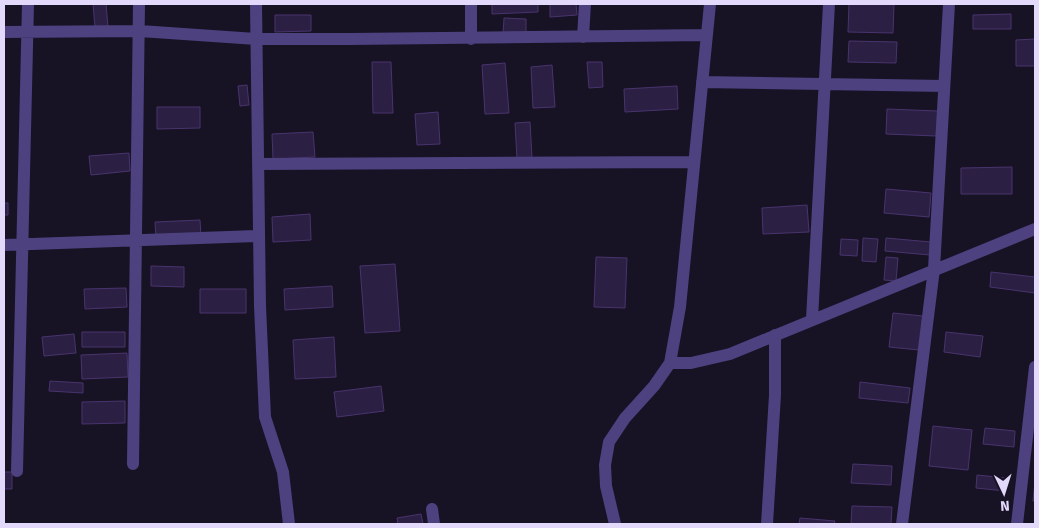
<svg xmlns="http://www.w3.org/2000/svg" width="1039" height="528" viewBox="0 0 1039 528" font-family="'Fira Sans',sans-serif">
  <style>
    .building { fill: #2c1f44; stroke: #48346d }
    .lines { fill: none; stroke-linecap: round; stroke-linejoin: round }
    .minor { stroke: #4d417f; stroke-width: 12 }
  </style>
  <rect width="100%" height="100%" fill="#181225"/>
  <path class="building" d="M93,4H106L108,27L95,28Z
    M492,4H538V12L492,14Z
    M550,4H576L577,15L550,17Z
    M849,4H894L893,33L848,32Z
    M1011,14V29H973V15Z
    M275,15H311V31L275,32Z
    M504,18L526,19V36L503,35Z
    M1035,39V66H1016V40Z
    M849,41L897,42L896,63L848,62Z
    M372,62H391L393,113H373Z
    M587,62H602L603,87L589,88Z
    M505,63L509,113L485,114L482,65Z
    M552,65L555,107L533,108L531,67Z
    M247,85L249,105L240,106L238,86Z
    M677,86L678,109L625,112L624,89Z
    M157,107H200V128L157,129Z
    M887,109L938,111L936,136L886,134Z
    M438,112L440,144L417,145L415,114Z
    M530,122L532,158L517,159L515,123Z
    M313,132L315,157L273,159L272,134Z
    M129,153L130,171L91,175L89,156Z
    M1012,167V194H961V168Z
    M886,189L931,193L929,217L884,213Z
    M4,203H8V215H4Z
    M807,205L809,232L763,234L762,208Z
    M310,214L311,240L273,242L272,217Z
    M200,220L201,236L156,238L155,222Z
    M863,238L878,239L876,262L862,261Z
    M886,238L931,242L930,255L885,251Z
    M841,239L858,240L857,256L840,255Z
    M596,257L627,258L625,308L594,307Z
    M886,257L898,258L896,281L884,280Z
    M395,264L400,331L365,333L360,266Z
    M151,266L184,267V287L151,286Z
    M991,272L1035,277V293L990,287Z
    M332,286L333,307L285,310L284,289Z
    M126,288L127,307L85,309L84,289Z
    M200,289H246V313H200Z
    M893,313L923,316L919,350L889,347Z
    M82,332H125V347H82Z
    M946,332L983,336L980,357L944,352Z
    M74,334L76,353L44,356L42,337Z
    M334,337L336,377L295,379L293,340Z
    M127,353L128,377L82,379L81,355Z
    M50,381L83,383V393L49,391Z
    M860,382L910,388L908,403L859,398Z
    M381,386L384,411L337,417L334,392Z
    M125,401V423L82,424V402Z
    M933,426L972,430L968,470L929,466Z
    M985,428L1015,431L1014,447L983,444Z
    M853,464L892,466L891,485L851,483Z
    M4,472H12V489H4Z
    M977,475L1007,478L1005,491L976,488Z
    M1035,481V501H1033Z
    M852,506L892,507L891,524H851Z
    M421,514L423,524H398L397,518Z
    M800,518L835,521L834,524H799Z"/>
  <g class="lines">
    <path class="minor" d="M256,4L260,306L265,417L283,472L289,524
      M4,32L140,31L257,39H350L707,35
      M583,37L585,4
      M471,39V4
      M702,82L944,86
      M258,164L694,162
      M4,245L259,236
      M812,319L829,4
      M670,363H691L730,354L1035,229
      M133,464L139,4
      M17,471L28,4
      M432,509L434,524
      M615,524L606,486L605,465L609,442L625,418L654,386L670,363L680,307L710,4
      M767,524L775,395V335
      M902,524L934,269L949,4
      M1017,524L1035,367"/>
  </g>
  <rect width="1039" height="528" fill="none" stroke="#e2d9fb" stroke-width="10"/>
  <g transform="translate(1004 493) rotate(176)" stroke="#181225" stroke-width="4" paint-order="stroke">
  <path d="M0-4L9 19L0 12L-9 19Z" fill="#e2d9fb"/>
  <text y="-8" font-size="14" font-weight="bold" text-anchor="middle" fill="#e2d9fb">N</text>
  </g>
</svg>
